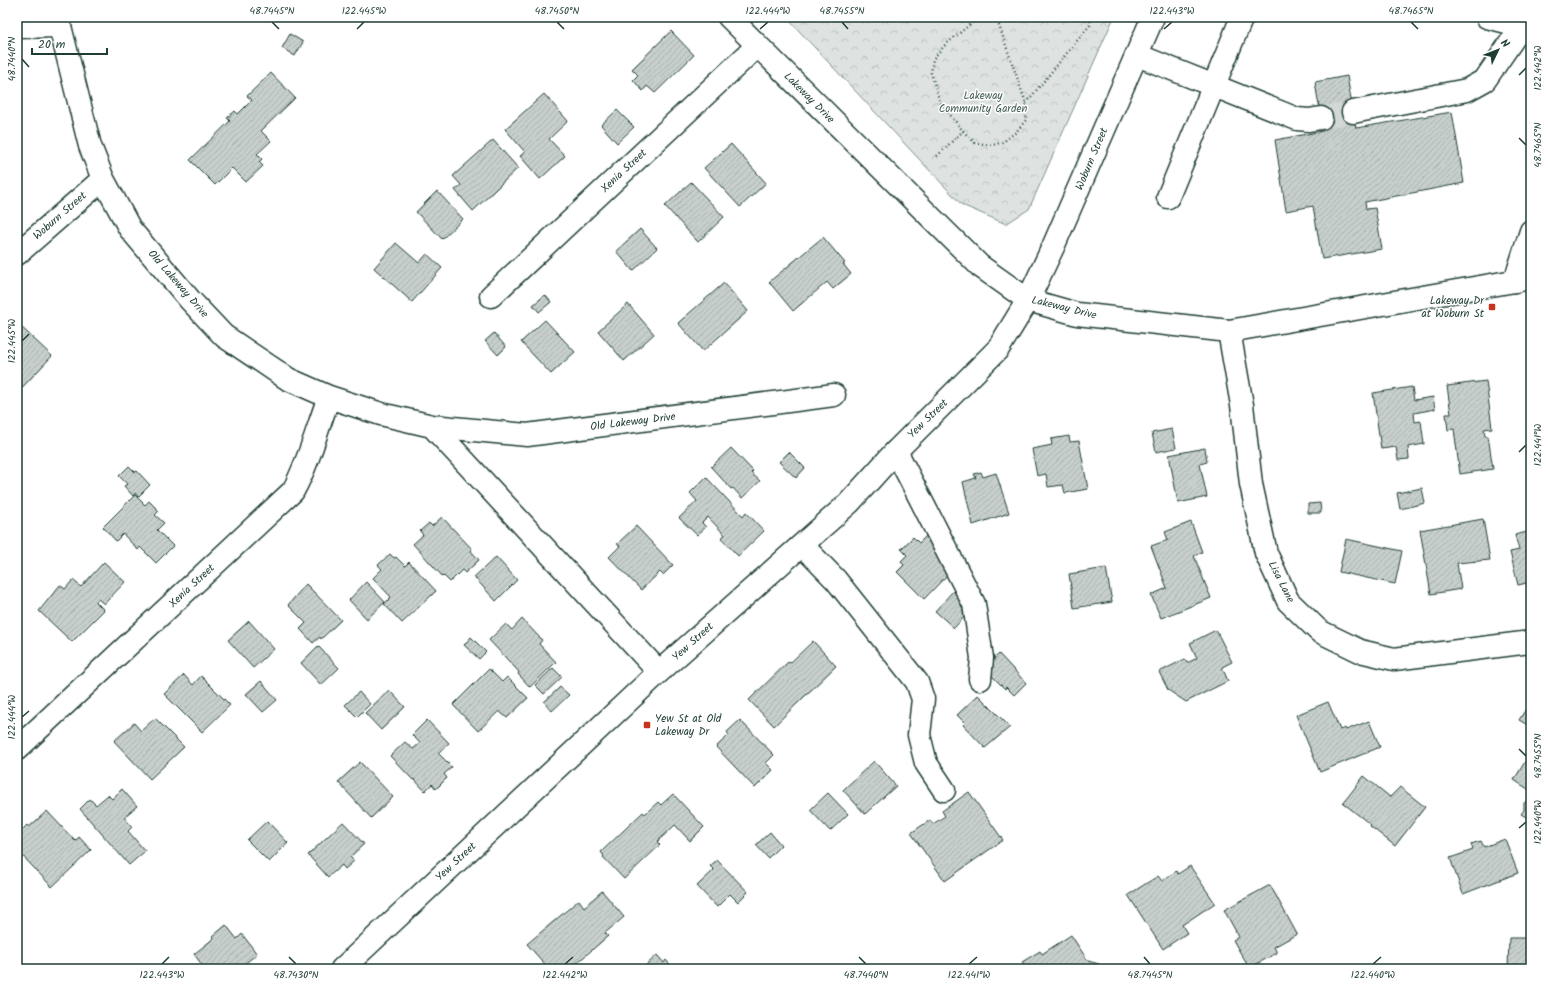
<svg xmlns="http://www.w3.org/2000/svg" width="1548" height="986" viewBox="0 0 1548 986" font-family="Kalam,sans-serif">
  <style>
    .forest { fill: url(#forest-crowns); stroke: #7e908b }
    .building { fill: url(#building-hatch); stroke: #1f3d34 }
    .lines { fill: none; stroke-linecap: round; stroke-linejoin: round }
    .minor-tunnel { stroke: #d2d8d6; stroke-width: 22; stroke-dasharray: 22 11; stroke-linecap: butt }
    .minor-casing { stroke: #1f3d34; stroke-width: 25 }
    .major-casing { stroke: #1f3d34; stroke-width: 25 }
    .path { stroke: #1f3d34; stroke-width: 2.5; stroke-dasharray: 1 3; stroke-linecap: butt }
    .minor { stroke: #fff; stroke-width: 22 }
    .major { stroke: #fff; stroke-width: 22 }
    .ticks { fill: none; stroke: #1f3d34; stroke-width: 1.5 }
    .poi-dot { fill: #c8321e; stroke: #fff; stroke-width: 1.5 }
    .labels { text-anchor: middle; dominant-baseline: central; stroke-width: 3; stroke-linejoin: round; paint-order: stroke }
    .park-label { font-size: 11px; fill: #455e57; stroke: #fff }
    .street-label { font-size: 11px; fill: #1f3d34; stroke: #fff }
    .poi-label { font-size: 11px; fill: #1f3d34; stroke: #fff; text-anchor: end }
    .neatline { fill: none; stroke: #1f3d34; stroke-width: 1.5 }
    .ticks-label { font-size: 10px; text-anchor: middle; fill: #1f3d34 }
  </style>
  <defs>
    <pattern id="forest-crowns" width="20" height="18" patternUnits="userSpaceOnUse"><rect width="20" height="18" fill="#dee3e2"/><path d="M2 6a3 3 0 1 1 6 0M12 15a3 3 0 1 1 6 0" fill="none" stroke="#bec4c2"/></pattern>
    <pattern id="building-hatch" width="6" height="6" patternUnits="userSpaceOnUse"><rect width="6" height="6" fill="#c7cfcc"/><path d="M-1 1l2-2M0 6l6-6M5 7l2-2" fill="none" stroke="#aab3b0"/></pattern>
  </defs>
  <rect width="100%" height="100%" fill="#fff"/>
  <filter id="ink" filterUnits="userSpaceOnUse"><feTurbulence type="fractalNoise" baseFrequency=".025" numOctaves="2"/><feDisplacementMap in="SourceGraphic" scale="8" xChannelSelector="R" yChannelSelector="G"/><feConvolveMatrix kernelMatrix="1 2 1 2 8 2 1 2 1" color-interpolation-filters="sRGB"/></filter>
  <g filter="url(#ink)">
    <path class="forest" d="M786,17H1114L1029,209L1006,224L962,205Z"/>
    <path class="building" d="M671,31L694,55L655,93L647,86L643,91L633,80L638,75L632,69Z
      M290,34L303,42L295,56L282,48Z
      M271,73L295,98L261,131L271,141L257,154L262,159L259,162L263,166L246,182L232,168L215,185L190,160L230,121L227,118L235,111L238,114L252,100L247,96Z
      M1347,76L1356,128L1452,112L1464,183L1365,202L1366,209L1375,208L1382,249L1322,259L1313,206L1286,211L1275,140L1323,131L1315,82Z
      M544,94L568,121L549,139L565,156L540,179L520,156L525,152L505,129Z
      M617,110L634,127L617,143L601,125Z
      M493,140L518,168L473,211L455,190L461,185L453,176Z
      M731,144L766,183L740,207L704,168Z
      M691,182L724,217L698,242L665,206Z
      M437,191L463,219L442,239L416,212Z
      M640,229L657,248L633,271L616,251Z
      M823,237L845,263L843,264L851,274L833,289L827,282L793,311L769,282Z
      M396,243L419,263L427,254L442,268L412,302L374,268Z
      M724,283L748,311L703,351L678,323Z
      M545,295L551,302L539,312L533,305Z
      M628,304L654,334L624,361L598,331Z
      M545,320L575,352L551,374L521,342Z
      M17,323L52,356L17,393Z
      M494,333L506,347L498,355L485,341Z
      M1486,381L1492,428L1484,429L1485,436H1488L1493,469L1460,474L1454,429L1448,430L1446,414H1451L1447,386Z
      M1412,387L1414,400L1433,397L1435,409L1414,413L1415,422L1421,421L1424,444L1408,447L1409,459L1398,460L1396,447L1381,449L1373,393Z
      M1172,429L1176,448L1156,452L1152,433Z
      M1069,436L1070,442L1079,441L1088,489L1065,493L1063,485L1048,487L1046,474L1037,476L1032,449L1052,445L1051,439Z
      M731,448L753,471L751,473L760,481L742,498L733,488L731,489L711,467Z
      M1205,448L1207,462L1200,464L1207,497L1178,503L1169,455Z
      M789,452L805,468L796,478L779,462Z
      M129,466L135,472L137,471L150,485L138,497L135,493L133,496L124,486L127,484L119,476Z
      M981,472L983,477L996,473L1009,513L973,525L963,482L976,478L974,474Z
      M706,477L743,516L746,512L764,531L738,556L721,538L725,535L708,517L702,523L706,527L697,535L679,518L697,501L690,493Z
      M1422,488L1425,503L1400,509L1397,493Z
      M135,495L145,505L149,501L159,511L155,515L164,523L157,530L173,546L156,563L140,547L138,550L123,534L116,541L103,527Z
      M1320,503L1321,513H1308V504Z
      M442,517L472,549L471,551L479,560L465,573L462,570L450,582L444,576L443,577L413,544L423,535L420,531L429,523L432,526Z
      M1483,519L1490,560L1457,563L1461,589L1431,594L1420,530Z
      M1191,522L1202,552L1194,556L1211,598L1161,618L1151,595L1167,588L1151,546L1168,540L1165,532Z
      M636,526L673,565L663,575L660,572L641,590L609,557L620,546L617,544Z
      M1531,531V582L1518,585L1510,552L1519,550L1515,535Z
      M926,536L952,561L953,569L924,599L897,572L904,565L901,561L907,555L901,549L913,537L919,543Z
      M1346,539L1402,551L1395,584L1339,572Z
      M390,554L394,558L396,557L405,566L409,562L436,591L402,623L384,604L391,597L373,578L382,569L378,565Z
      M496,557L517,580L496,601L474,577Z
      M104,562L125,582L104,604L98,599L96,602L104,610L72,642L39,611L60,585L65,589L73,580L81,587Z
      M1106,568L1112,602L1074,608L1069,574Z
      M366,582L385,602L367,619L349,600Z
      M306,584L341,620L321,639L320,637L313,643L300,629L306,623L288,605Z
      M953,591L968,605V613L954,628L935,611Z
      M522,619L542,640L539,644L556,662L530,687L518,674L519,672L489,640L506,624L512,630Z
      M249,621L274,649L253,668L228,640Z
      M1216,630L1232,662L1222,667L1228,681L1186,702L1168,690L1159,672L1185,659L1187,663L1197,658L1190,643Z
      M471,637L486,652L479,659L464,645Z
      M813,641L836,666L774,726L749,700L788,662L790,663Z
      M318,646L339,668L321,685L301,663Z
      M999,654L1026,683L1014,695L1006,687L1005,689L984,668Z
      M553,668L562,677L544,694L535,685Z
      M489,669L502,682L507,677L528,698L507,718L499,711L478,731L453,705Z
      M184,675L193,685L201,676L230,705L202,732L164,694Z
      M261,681L277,700L263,712L246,694Z
      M560,687L569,695L552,711L544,702Z
      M389,690L405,707L381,730L365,713Z
      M359,692L370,704L357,717L345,705Z
      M978,695L1010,727L985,748L963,725L965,723L957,715Z
      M1531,701V727L1519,720Z
      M1328,702L1340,730L1345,728L1346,730L1369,721L1380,747L1320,772L1296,715Z
      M155,718L184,747L150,779L114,741L134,723L141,731Z
      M427,720L449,743L438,753L452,767L444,774L447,778L436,789L432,784L425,791L414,779L413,780L390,756L405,742L413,749L420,743L412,735Z
      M740,720L774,755L766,763L773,770L755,788L716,747L729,735L727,732Z
      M1529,755L1531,756V791L1514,780Z
      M874,761L896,786L865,814L843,790Z
      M360,762L393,797L371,818L338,782Z
      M1364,776L1390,797L1400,787L1425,807L1395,846L1370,826L1371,825L1343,803Z
      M122,789L137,806L124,817L132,827L128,831L145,851L129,865L80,809L90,799L96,805L108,795L112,799Z
      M969,792L1003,840L945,881L911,833L930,820L933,824L945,816L942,811Z
      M828,793L848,814L830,831L810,810Z
      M673,794L704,827L690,841L675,825L657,842L660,845L624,879L603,857L604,856L601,852L643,812L645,814L658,802L661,805Z
      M1528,800L1531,801V820L1521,814L1524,810V803Z
      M47,811L75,841L79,837L91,850L52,887L17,850V835L27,825L29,827Z
      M267,821L288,843L269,862L247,840Z
      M343,822L364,844L350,857L354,861L345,869L342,865L328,877L308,855Z
      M770,832L781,845L768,858L756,845Z
      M1505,839L1518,873L1463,894L1450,858L1473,850L1471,844L1481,841L1484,847Z
      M717,860L748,892L738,902L730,894L717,907L697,886L714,870L710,866Z
      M1190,866L1215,903L1182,925L1187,933L1163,949L1128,895L1158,876L1162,881L1176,871L1178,874Z
      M1270,885L1297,934L1274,947L1277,953L1249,968L1233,940L1239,937L1224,910Z
      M602,891L624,917L605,933L608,936L570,969H549L527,944L579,900L584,907Z
      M226,925L237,939L242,934L257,954L238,969H205L194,954L214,938L213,936Z
      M1071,935L1088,961L1099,964L1098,969H1018L1024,965L1022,962L1040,951L1042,954Z
      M1509,938H1531V969H1508Z
      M657,955L664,963L666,960L674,969H642Z"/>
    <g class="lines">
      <path class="minor-tunnel" d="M1321,118L1353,112"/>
      <g class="minor-casing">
        <path id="minor" d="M60,17V26L90,146L103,179L130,229L190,300L224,336L288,379L329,397L381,414L432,426L527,435L834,395
          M1487,17L1531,28
          M17,27L60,26
          M1137,55L1297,119L1309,120L1321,118
          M1353,112L1467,90L1485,80L1522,26
          M1168,197L1242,17
          M17,254L103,179
          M1515,281L1531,231
          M491,296L757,46
          M1229,331L1242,405L1251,484L1266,553L1288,601L1319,631L1360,651L1394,659L1531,642
          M432,426L659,672
          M896,451L974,604L982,658L980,679
          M802,545L836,580L917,682L923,699L919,735L926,763L944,790
          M17,749L293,491C309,462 317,429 329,397
          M342,969L659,672L849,503L896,451L998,349L1028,300L1053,247L1153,17"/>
      </g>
      <g class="major-casing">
        <path id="major" d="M729,17L980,266L1028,300L1077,314L1229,331L1531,278"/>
      </g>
      <path class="path" d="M979,17L944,46L933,59L931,73L940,102L963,131L975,143L992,145L1003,142L1016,132L1026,120V103L996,17
        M1026,103L1090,25L1091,17
        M937,156L963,131"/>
      <use href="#minor" class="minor"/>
      <use href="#major" class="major"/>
    </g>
  </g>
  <path class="ticks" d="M272,22L279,29M557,22L564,29M842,22L848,29M1411,22L1418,29M357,29L364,22M760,29L768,22M1164,29L1172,22M22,59L29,67M1519,75L1526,68M1519,138L1526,145M22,341L29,334M1519,452L1526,445M22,717L29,711M1519,749L1526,756M1519,828L1526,822M289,957L296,964M859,957L866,964M1144,957L1150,964M162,964L169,957M565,964L573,957M969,964L977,957M1373,964L1381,957"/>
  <g class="poi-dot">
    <rect x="1488" y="303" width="8" height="8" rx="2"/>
    <rect x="643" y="721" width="8" height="8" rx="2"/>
  </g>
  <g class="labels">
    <g class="park-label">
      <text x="983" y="96">Lakeway<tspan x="983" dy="13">Community Garden</tspan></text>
    </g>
    <g class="street-label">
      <text transform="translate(809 98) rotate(45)">Lakeway Drive</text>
      <text transform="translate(1092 159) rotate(-67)">Woburn Street</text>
      <text transform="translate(624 171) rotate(-43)">Xenia Street</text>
      <text transform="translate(60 216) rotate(-41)">Woburn Street</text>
      <text transform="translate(178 284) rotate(49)">Old Lakeway Drive</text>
      <text transform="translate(1064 308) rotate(14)">Lakeway Drive</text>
      <text transform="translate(928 419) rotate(-44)">Yew Street</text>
      <text transform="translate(633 422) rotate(-7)">Old Lakeway Drive</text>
      <text transform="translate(1281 582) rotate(63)">Lisa Lane</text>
      <text transform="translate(192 586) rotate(-43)">Xenia Street</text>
      <text transform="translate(693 642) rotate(-42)">Yew Street</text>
      <text transform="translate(456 862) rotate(-43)">Yew Street</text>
    </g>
    <g class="poi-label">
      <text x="1484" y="301">Lakeway Dr<tspan x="1484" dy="13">at Woburn St</tspan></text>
      <text x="655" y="719" text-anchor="start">Yew St at Old<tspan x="655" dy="13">Lakeway Dr</tspan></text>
    </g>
  </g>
  <rect width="1548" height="986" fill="none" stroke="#fff" stroke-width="44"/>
  <g transform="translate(1498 50) rotate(47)" stroke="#ffffff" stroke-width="3" paint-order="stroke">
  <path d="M0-3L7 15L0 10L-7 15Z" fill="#1f3d34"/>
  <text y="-6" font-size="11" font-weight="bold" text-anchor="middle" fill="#1f3d34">N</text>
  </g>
  <path d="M32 48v6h75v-6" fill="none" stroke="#1f3d34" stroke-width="2"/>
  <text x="38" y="48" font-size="12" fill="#1f3d34" stroke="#ffffff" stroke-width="3" paint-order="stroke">20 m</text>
  <rect x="22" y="22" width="1504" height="942" class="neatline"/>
  <g class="ticks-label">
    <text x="272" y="14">48.7445°N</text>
    <text x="364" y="14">122.445°W</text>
    <text x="557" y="14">48.7450°N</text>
    <text x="768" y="14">122.444°W</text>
    <text x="842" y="14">48.7455°N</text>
    <text x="1172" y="14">122.443°W</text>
    <text x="1411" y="14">48.7465°N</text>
    <text transform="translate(11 59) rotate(-90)" y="4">48.7440°N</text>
    <text transform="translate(1537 68) rotate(-90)" y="4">122.442°W</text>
    <text transform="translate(1537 145) rotate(-90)" y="4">48.7465°N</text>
    <text transform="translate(11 341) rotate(-90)" y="4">122.445°W</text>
    <text transform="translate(1537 445) rotate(-90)" y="4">122.441°W</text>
    <text transform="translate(11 717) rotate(-90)" y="4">122.444°W</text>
    <text transform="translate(1537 756) rotate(-90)" y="4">48.7455°N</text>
    <text transform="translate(1537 822) rotate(-90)" y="4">122.440°W</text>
    <text x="162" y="978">122.443°W</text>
    <text x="296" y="978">48.7430°N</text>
    <text x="565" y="978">122.442°W</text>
    <text x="866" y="978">48.7440°N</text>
    <text x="969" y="978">122.441°W</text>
    <text x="1150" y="978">48.7445°N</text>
    <text x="1373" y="978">122.440°W</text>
  </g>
</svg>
